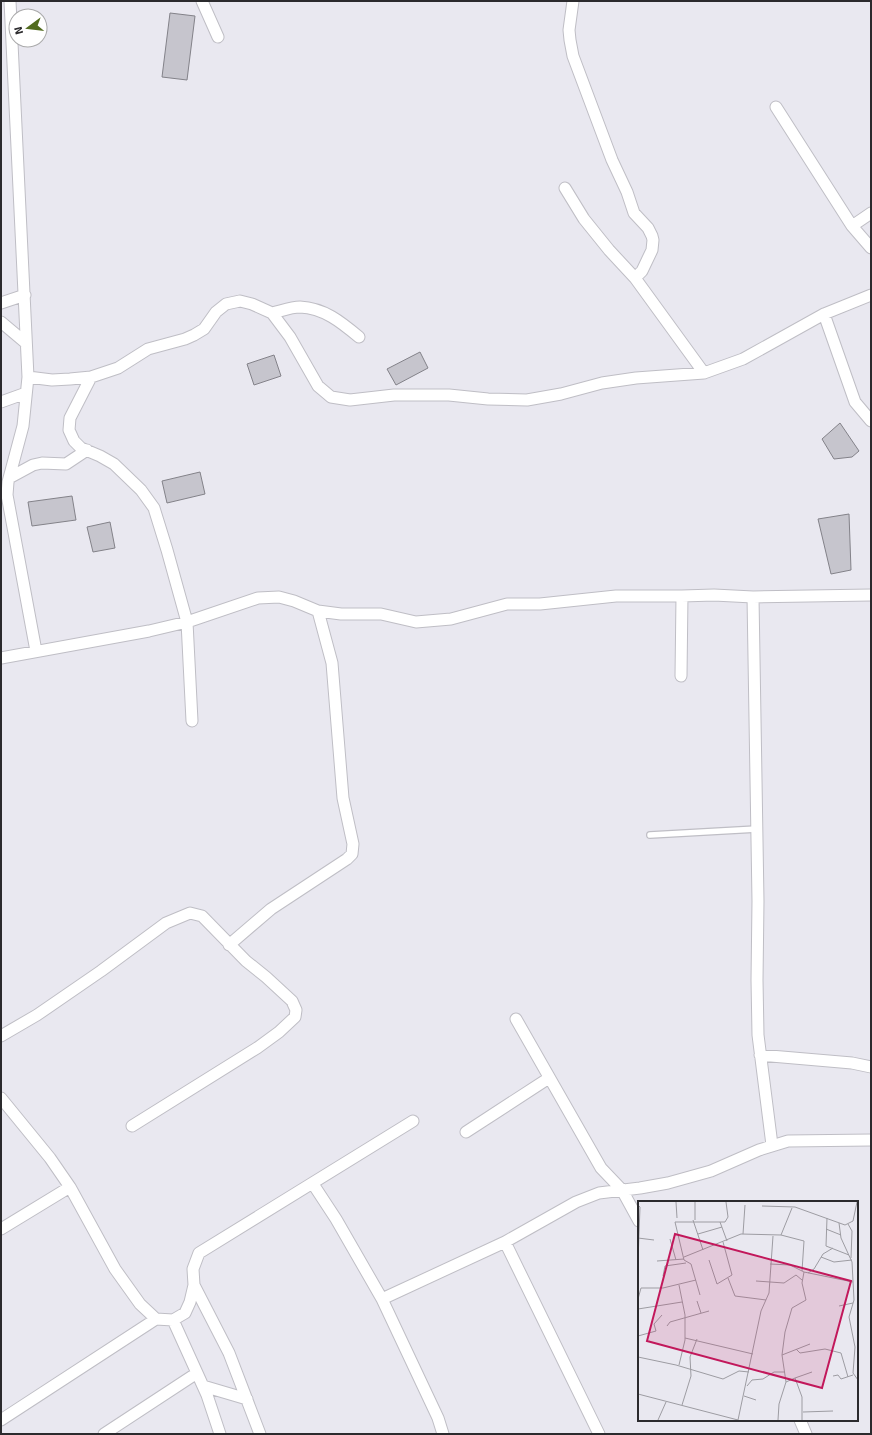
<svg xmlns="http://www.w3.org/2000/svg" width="872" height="1435" viewBox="0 0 872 1435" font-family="Signika,sans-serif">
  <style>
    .building { fill: #c6c5cd; stroke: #838289 }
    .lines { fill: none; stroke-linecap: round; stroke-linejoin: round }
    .service-casing { stroke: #bfbec5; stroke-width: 8 }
    .minor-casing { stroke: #bfbec5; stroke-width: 13 }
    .service { stroke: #fff; stroke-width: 5.5 }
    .minor { stroke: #fff; stroke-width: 11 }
    .inset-road { fill: none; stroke: #9d9ca2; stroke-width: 1 }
    .view { fill: #c2185b; fill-opacity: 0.15; stroke: #c2185b; stroke-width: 2 }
    .inset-edge { fill: none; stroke: #2b2a2d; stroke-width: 2 }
  </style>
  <rect width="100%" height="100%" fill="#e9e8f0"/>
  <path class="building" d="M170,13L195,16L187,80L162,77Z
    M420,352L428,368L396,385L387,369Z
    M274,355L281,376L254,385L247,364Z
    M840,423L859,451L852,457L834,459L822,439Z
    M200,472L205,494L167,503L162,481Z
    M72,496L76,520L32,526L28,502Z
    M849,514L851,570L831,574L818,519Z
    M110,522L115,548L93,552L87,527Z"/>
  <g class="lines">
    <g class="service-casing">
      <path id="service" d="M650,835L757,829"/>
    </g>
    <g class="minor-casing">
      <path id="minor" d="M10,1L28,377L23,426L8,482L7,495L36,651
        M202,1L218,37
        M573,1L569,30L570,40L573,56L612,160L627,192L634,213L648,228L652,236L653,240L652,250L642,271L635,278
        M776,107L852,226
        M565,188L584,219L609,250L635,278L704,373
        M871,213L852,226L871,248
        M1,303L25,295
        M272,313C281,311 291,307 300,307C324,308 341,322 359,337
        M824,314L855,402L871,421
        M1,322L26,343
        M28,377L52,380L70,379L91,377L118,368L148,349L185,339L194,335L204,329L216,312L226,304L240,301L252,304L272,313L290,337L318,386L331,397L350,400L394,395H449L488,399L527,400L561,394L602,383L636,378L704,373L743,359L824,314L871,295
        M91,377L70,418L69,430L74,441L81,448L100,456L114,464L141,490L154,508L167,550L187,622L192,721
        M1,402L26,393
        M9,478L33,465L42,463L66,464L87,450
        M753,597L758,901L757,980L758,1035L772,1145
        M1,658L149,631L187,622L258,598L279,597L294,601L318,611L341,614H381L416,622L451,619L507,604H540L616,596H682L714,595L753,597L871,595
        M681,676L682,596
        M229,945L271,909L347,859L352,854L353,844L343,798L332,663L318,611
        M516,1019L601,1168L622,1190L639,1221
        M1,1036L37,1015L101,971L166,923L190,913L202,916L246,961L266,977L292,1001L296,1010L295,1017L279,1032L257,1048L132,1126
        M760,1055L852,1063L871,1067
        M1,1098L50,1158L70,1187L115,1269L140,1304L156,1319
        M466,1132L549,1078
        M313,1184L336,1219L382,1299L438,1418L443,1434
        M1,1229L70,1187
        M505,1242L599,1434
        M194,1285L229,1353L260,1434
        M382,1299L505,1242L576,1202L599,1193L640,1188L668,1183L711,1171L759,1150L788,1141L871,1140
        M173,1320L207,1395L220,1434
        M203,1386L247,1399
        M1,1420L156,1319L173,1320L185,1313L190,1302L194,1285L193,1269L199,1253L413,1121
        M800,1420L806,1434
        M104,1434L197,1373"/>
    </g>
    <use href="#service" class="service"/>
    <use href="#minor" class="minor"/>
  </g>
  <g transform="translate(638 1201)">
    <rect width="220" height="220" fill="#e9e8f0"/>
    <path class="inset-road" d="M38,1L39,17M0,4L2,6L0,60M124,5L157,6L207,24L215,20L219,1M189,17L188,45L211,54M55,19L65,49M57,19V1M82,21L89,40M201,22L203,37L214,61L216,99L211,116L217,146L215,172L220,179M210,23L214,30L213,57M188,28L203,34M60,33L84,26M105,33L107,4M143,34L166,40L164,70M0,37L16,39M32,38L38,59M46,56L103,33L143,34L154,7M183,56L196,61L214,59M71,59L79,83L94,74L85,41M19,60L46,58M132,63L152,64L166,71L215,81M170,72L176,68L185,53L195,47M25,75L27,65L48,62M90,77L97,95L128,99M118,80L146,82L158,74L164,79M62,94L53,63L46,59L37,21H87L90,16L88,1M0,98L3,87H25L58,79M59,100L63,112M201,105L215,102M0,108L44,101M29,125L32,121L71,110M0,135L18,130L16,123L24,114M47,137L115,153M158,148L162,152L187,148L203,152L210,176M144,154L172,143M0,156L38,164L85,178L101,170L111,171M41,164L47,139V114L41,84M195,175L200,174L203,178L215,174M157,177L174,171M148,181L157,177L164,196V219M109,185L114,179L125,178L136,171H147M0,193L100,219M106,195L118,199M44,204L53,175L52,156L59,138M165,211L195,210M20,219L28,201M100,219L123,110L131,92L135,35M140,219L141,203L148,181L144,154L147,131L154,107L168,99L164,82L166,71"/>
    <path class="view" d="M37,33L213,80L184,187L9,140Z"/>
    <rect width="220" height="220" class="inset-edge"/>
  </g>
  <rect width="872" height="1435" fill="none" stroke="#2b2a2d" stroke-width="4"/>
  <g transform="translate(28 28) rotate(255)"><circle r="19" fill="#ffffff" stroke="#aaaaab"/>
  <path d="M0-3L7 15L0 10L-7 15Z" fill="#526c1f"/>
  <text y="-6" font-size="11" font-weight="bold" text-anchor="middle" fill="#2b2a2d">N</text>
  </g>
</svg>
